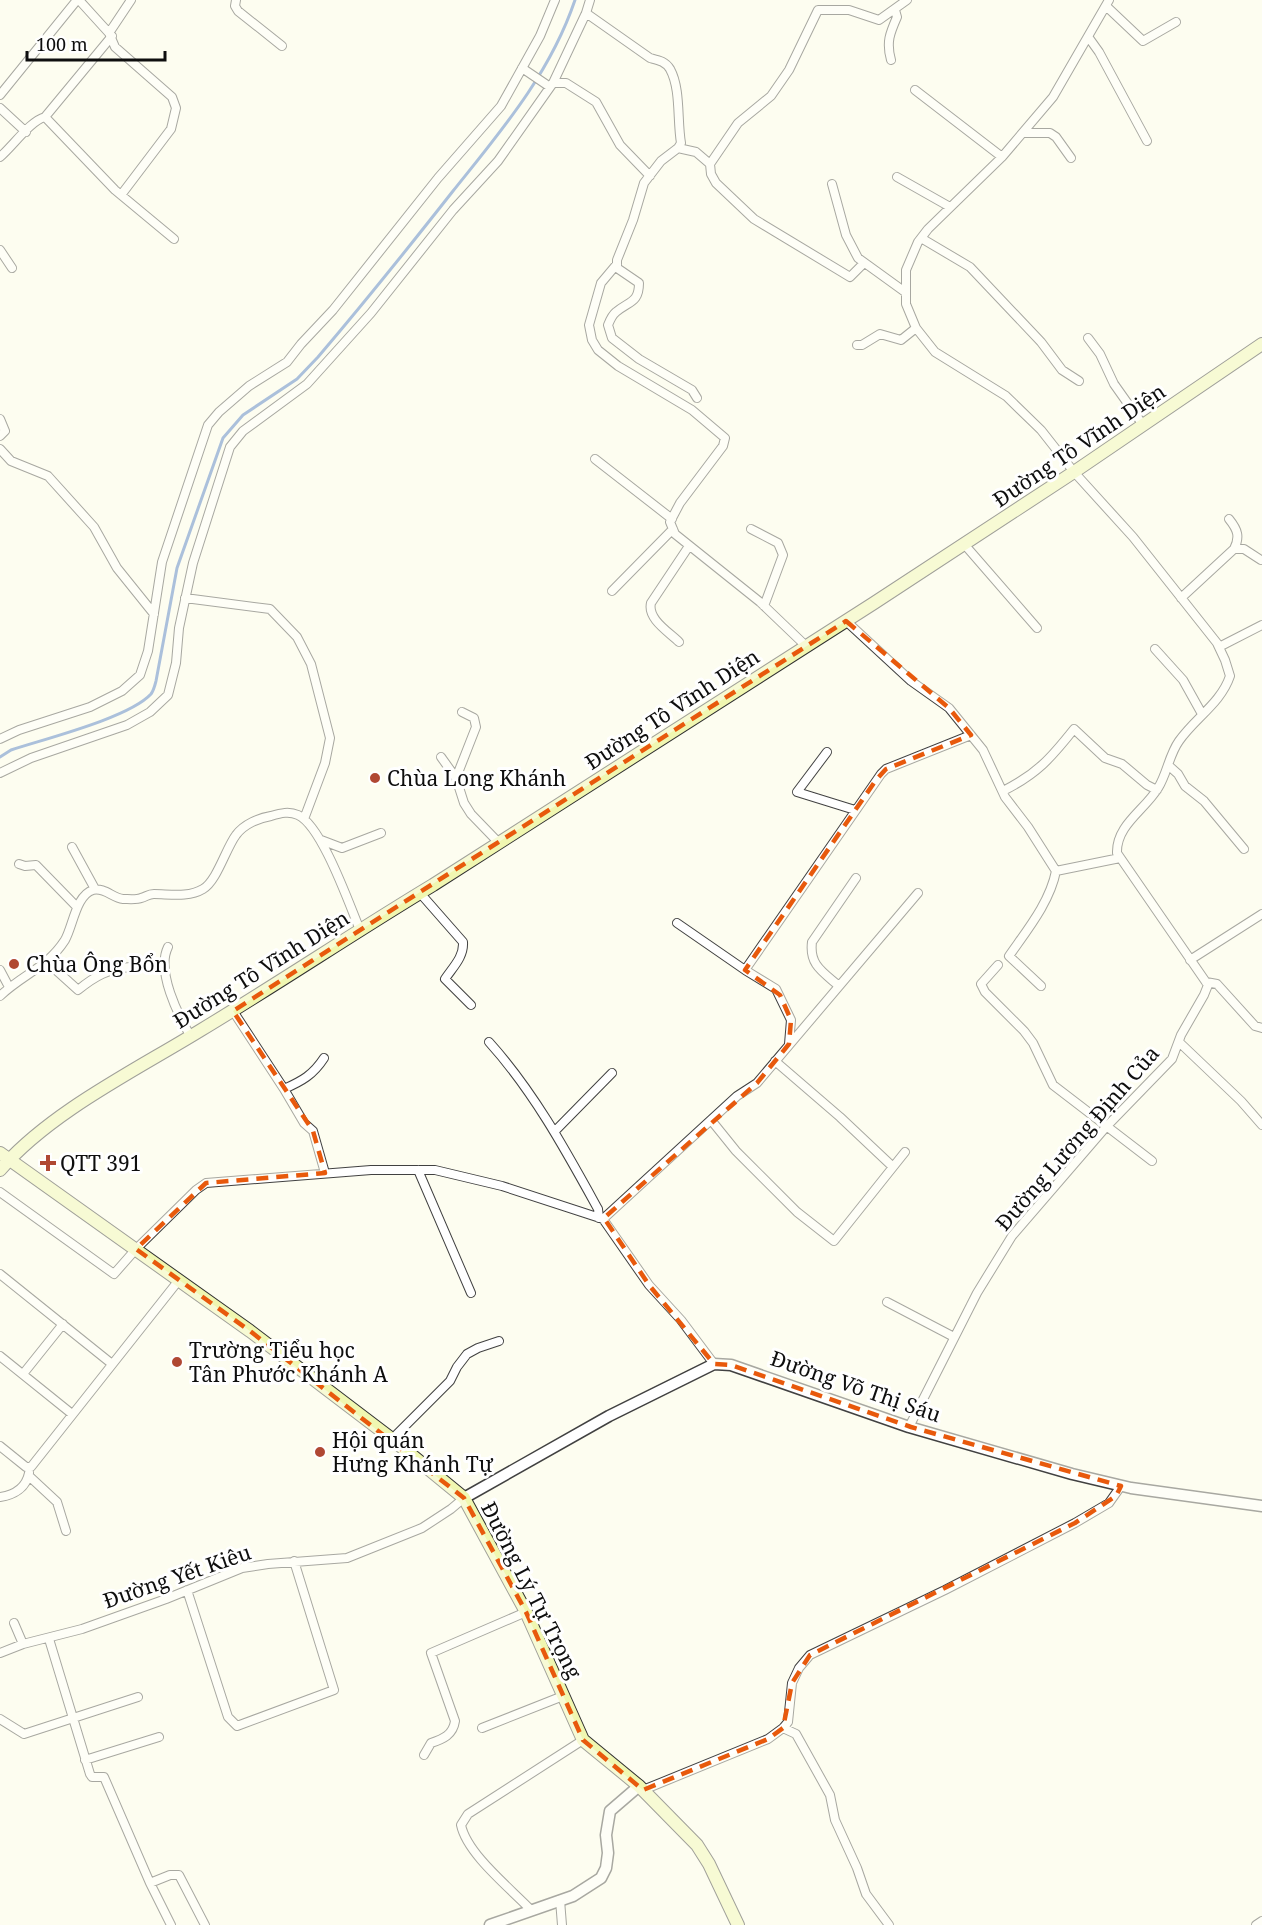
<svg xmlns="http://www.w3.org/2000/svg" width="1262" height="1925" viewBox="0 0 1262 1925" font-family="'Noto Serif',serif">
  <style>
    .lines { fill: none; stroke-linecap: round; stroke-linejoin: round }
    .stream { stroke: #4776c0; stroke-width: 3 }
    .minor-casing { stroke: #414141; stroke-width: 10 }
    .tertiary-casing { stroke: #414141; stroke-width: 13 }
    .secondary-casing { stroke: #303030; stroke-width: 14 }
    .minor { stroke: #fff; stroke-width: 8 }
    .tertiary { stroke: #fff; stroke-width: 10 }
    .secondary { stroke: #f0f7b1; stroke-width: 12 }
    .marked { fill: none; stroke: #e8590c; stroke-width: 4.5; stroke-dasharray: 12 8; stroke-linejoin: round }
    .poi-dot { fill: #b04833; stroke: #fff; stroke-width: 2 }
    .labels { text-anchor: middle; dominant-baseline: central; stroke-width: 6; stroke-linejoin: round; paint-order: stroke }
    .street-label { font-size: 21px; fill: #0e0e0e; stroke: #fff }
    .poi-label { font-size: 21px; fill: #0e0e0e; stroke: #fff; text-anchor: start }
  </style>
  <rect width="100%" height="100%" fill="#fdfdf0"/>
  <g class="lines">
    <path class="stream" d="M0,757L11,750C44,739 129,718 151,694C154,690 155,685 156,681L177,568L223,438L243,415L297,379L318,357C364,303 409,247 453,191C501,131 550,74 575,0"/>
    <g class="minor-casing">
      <path id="minor" d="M79,0L109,33L115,47L172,97L176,108L171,129L121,195
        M236,0L235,6L238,11L282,46
        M1106,6L1143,41L1176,22
        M586,13L650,58C658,60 665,61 670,69C681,89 677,120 681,143L678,148L661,161L644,183L633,220L617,260V268L639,283C639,303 629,301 616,312C612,315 610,320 608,325L612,338L639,359L692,390L697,398
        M109,33L131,0
        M112,36L45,117L115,190L174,239
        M1089,38L1099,52L1147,141
        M891,60C886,42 890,33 897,17L895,10
        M522,68L550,87
        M553,83H566L596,102L620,145L650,176
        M915,90L1002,157
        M0,95L77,0
        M0,108L26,132
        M1023,133H1050L1056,137L1071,158
        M678,148L696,152L710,164
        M0,157C13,146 30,121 45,117
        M897,177L950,207
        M832,184L846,235L858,258L905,292
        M921,238L970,267L1041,342L1062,370L1079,381
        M0,250L12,268
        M864,263L850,277L754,219L716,183L711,174L710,164L738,123L771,96L789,70L818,10H849L879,20L907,0
        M617,264L601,283L589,325L592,340L598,350L618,366L692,410L725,438L723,446L680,503L670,522L675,534L760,602L806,646
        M1088,338L1100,354L1114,384L1143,425
        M857,345H862L880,334L901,340L916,328
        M0,419L5,431L0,436
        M0,449L11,461L48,476L94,527L117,568L154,614
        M595,459L672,519
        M751,529L778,543L783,555L764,606
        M964,544L1037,628
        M1234,549H1244L1261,560
        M612,591L673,529
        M185,598L270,609L297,637L311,664L330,738L325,763L304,819
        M1181,598L1234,549C1240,537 1238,530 1229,519
        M846,621L911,681L949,708L983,750L1005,797L1028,827L1056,871L1120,858
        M679,642C669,632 647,619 651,603L689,546
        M1219,647L1262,625
        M1155,649L1183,680L1202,714
        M0,739L19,730L90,707L122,691L140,675L148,651L162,562L208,425L219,412L249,386L287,362L301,344L333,310L438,178L501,106L540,36L555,0
        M827,752L797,792L855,810
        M441,757L456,778L464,803L471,814L499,843
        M1168,765L1178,774L1185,786L1204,801L1244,849
        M0,773L31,758L127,725L150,712L168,695L176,663L179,628L193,563L230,447L243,431L307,384L371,313L453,210L498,161L553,83L586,13L590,0
        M456,778L476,727L474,718L462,712
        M1003,791C1037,774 1051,758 1074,729L1105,758L1122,764L1147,785L1157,790
        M321,840L342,848L381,833
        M72,847L95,889
        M19,864L25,866L36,865L77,907
        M420,893L463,942C464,957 453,967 445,979L471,1005
        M677,923L745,970L776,989L791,1020L789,1044
        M168,947C156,971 178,1015 191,1037
        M1190,960L1262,914
        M47,962L78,990C95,976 108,969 130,967
        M998,965L981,984L985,992L1024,1031L1033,1043L1053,1085L1152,1161
        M0,970L9,987
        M745,970L881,774L886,769L971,735
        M1206,982L1217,984L1255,1026L1262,1028
        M839,986C823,972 809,965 812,942L856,878
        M1041,986L1009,956C1027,930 1050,902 1056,871
        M0,996C23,974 47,968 65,940C73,926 76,895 93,890C104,887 113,898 123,899C128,899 137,900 141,898C146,897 148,894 154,894C169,894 188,898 203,889C217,881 226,848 236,835C244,824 259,818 271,816C281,813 289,811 298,815C322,826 349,904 360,930
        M233,1011L284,1089
        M489,1042C534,1092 566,1151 598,1209L599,1218
        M1179,1042L1241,1101L1262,1125
        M324,1058C313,1075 302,1081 284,1089L304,1123L313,1131L325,1173
        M775,1061L840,1117L893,1167L905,1152
        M711,1120L736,1151L797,1212L834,1241L893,1167
        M555,1131L612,1073
        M418,1170L471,1293
        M0,1192L114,1274L136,1249L196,1190L206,1183L371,1170H435L502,1186L603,1219L649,1285L681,1320L714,1364
        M603,1219L737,1096L757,1083L918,893
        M0,1274L112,1364
        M887,1302L954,1337
        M0,1356L72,1414
        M23,1374L63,1324
        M909,1427L977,1293L1012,1236L1106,1127L1172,1059L1181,1035L1204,995L1208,985L1117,853C1116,825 1145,810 1158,788C1167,774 1169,755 1179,741C1195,718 1221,703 1230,676L1225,660L1217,643L1133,537L1074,472L1041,430L1006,396L935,352L916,328L906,304V270L918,242L928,229L1002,157L1053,97L1109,0
        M392,1439L450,1381L457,1367L467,1354L478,1348L499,1341
        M0,1446L26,1467H31L179,1280
        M29,1476L57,1502L66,1531
        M0,1497C14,1495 26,1488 29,1473
        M187,1590L228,1717L237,1726L334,1690L294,1561
        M14,1623L23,1644
        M49,1639L90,1774L92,1777H104L150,1883L171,1925
        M0,1653L23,1644L82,1629L166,1599L242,1568L268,1564L347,1558L422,1528L451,1509L464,1498
        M0,1719L24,1734L138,1697
        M482,1728L563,1696
        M783,1728L796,1734L830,1795L835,1820L857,1868L866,1894L889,1925
        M424,1755L431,1743C443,1739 453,1735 455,1721L431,1653L526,1612
        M85,1760L159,1737
        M643,1790L768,1739L783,1728L788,1722L792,1683L799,1668L810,1655L945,1590L1075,1523L1109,1503L1121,1486
        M150,1883L170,1875H179L205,1925
        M560,1900L562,1925
        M531,1910C510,1888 467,1854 461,1825L468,1814L583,1740
        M1256,1925L1262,1921"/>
    </g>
    <g class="tertiary-casing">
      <path id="tertiary" d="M464,1498L609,1416L714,1364L731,1365L909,1427L1072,1474L1131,1488L1262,1506
        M490,1925L573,1896L601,1878L606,1868L608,1853L606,1835L610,1811L639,1786"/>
    </g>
    <g class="secondary-casing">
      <path id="secondary" d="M0,1153L250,1331L392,1439L464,1498L526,1612L583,1740L639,1786L697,1845L709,1864L738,1925
        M0,1170C50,1112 136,1070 201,1030C279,983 355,932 433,885L874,603L1074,472L1262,344"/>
    </g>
    <use href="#minor" class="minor"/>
    <use href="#tertiary" class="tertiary"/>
    <use href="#secondary" class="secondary"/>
  </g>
  <path d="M0 0H1262V1925H0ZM846,621L949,708L971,735L886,769L876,780L745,970L780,995L791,1020L789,1044L757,1083L604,1218L649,1285L714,1364L731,1365L911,1427L1121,1486L1116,1496L1075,1523L810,1655L792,1683L783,1728L768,1739L643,1790L583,1740L526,1612L464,1498L250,1331L136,1249L206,1183L325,1173L313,1131L233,1011Z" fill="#fdfdf0" fill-opacity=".55" fill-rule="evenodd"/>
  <path class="marked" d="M846,621L949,708L971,735L886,769L876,780L745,970L780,995L791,1020L789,1044L757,1083L604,1218L649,1285L714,1364L731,1365L911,1427L1121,1486L1116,1496L1075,1523L810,1655L792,1683L783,1728L768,1739L643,1790L583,1740L526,1612L464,1498L250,1331L136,1249L206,1183L325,1173L313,1131L233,1011Z"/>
  <g class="poi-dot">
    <circle cx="375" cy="778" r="6"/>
    <circle cx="14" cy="964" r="6"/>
    <path d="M45 1154h6v6h6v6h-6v6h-6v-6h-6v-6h6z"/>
    <circle cx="177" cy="1362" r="6"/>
    <circle cx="320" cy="1452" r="6"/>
  </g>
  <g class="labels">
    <g class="street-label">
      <text transform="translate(1079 445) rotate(-34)">Đường Tô Vĩnh Diện</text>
      <text transform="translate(672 709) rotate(-33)">Đường Tô Vĩnh Diện</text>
      <text transform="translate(261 969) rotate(-32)">Đường Tô Vĩnh Diện</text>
      <text transform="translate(1077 1138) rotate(-49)">Đường Lương Định Của</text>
      <text transform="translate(856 1386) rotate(19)">Đường Võ Thị Sáu</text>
      <text transform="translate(177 1576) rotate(-19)">Đường Yết Kiêu</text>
      <text transform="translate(532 1590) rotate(63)">Đường Lý Tự Trọng</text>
    </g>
    <g class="poi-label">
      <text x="387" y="778">Chùa Long Khánh</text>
      <text x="26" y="964">Chùa Ông Bổn</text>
      <text x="60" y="1163">QTT 391</text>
      <text x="189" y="1350">Trường Tiểu học<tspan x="189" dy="24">Tân Phước Khánh A</tspan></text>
      <text x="332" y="1440">Hội quán<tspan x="332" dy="24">Hưng Khánh Tự</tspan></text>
    </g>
  </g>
  <path d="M27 51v9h138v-9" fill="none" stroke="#0e0e0e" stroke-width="3"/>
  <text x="36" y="51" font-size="18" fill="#0e0e0e" stroke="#ffffff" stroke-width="4.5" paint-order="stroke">100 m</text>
</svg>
